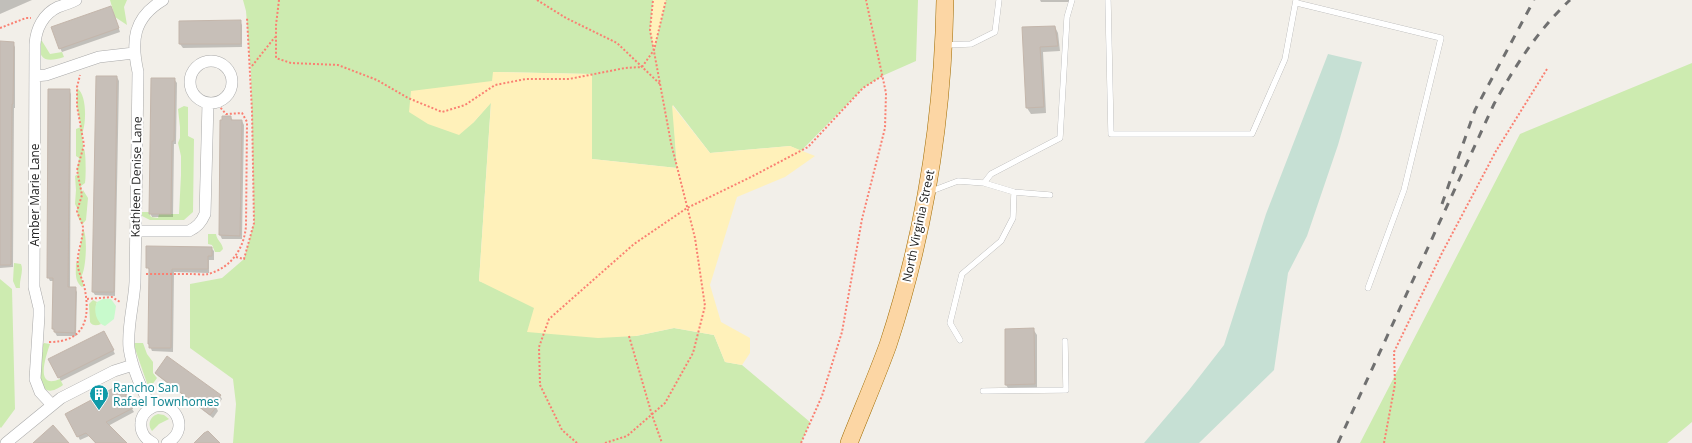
<svg xmlns="http://www.w3.org/2000/svg" width="1692" height="443" viewBox="0 0 1692 443" font-family="'Open Sans',sans-serif">
  <style>
    .grass { fill: #cdebb0 }
    .wetland { fill: #c6e0d4 }
    .sand { fill: #fff1ba }
    .park { fill: #c8facc }
    .shadow { fill: #0003 }
    .building { fill: #c7bfb8; stroke: #c4b6ab }
    .lines { fill: none; stroke-linecap: round; stroke-linejoin: round }
    .lane-casing { stroke: #a9a9a9; stroke-width: 6 }
    .street-casing { stroke: #a9a9a9; stroke-width: 12 }
    .primary-casing { stroke: #a06b00; stroke-width: 18 }
    .path { stroke: #fa8072; stroke-width: 2; stroke-dasharray: 2 2; stroke-linecap: butt }
    .lane { stroke: #fff; stroke-width: 5.5 }
    .street { stroke: #fff; stroke-width: 11 }
    .primary { stroke: #fcd6a4; stroke-width: 17 }
    .rail { stroke: #707070; stroke-width: 3; stroke-dasharray: 8 8; stroke-linecap: butt }
    .labels { text-anchor: middle; dominant-baseline: central; stroke-width: 4; stroke-linejoin: round; paint-order: stroke }
    .street-label { font-size: 12px; fill: #222; stroke: #fff }
    .culture-label { font-size: 12px; fill: #0d838f; stroke: #fff; text-anchor: start }
  </style>
  <rect width="100%" height="100%" fill="#f2efe9"/>
  <path class="grass" d="M110,0H127L124,7L127,25L115,17Z
    M243,0H918L916,61L882,76L863,88L801,151L790,146L710,153L673,105L677,168L592,159V74L493,72V81L473,123L491,102L479,281L636,336L674,328L714,335L725,362L742,365L810,422L801,443H233L236,404L233,379L190,348V284L222,278L244,259L254,223L251,73L246,11Z
    M39,40L42,41L50,54L62,52L64,57C46,63 38,60 39,40Z
    M1692,63V422L1667,443H1360L1520,134Z
    M77,88C87,95 86,121 83,131C81,136 84,144 83,150L84,149C86,151 86,178 85,183L81,186L82,192L83,190L88,198L86,220L82,225L78,217L77,208L75,204L76,190L75,176L78,174L77,170L79,158L76,156V129L81,127L77,106Z
    M184,106L188,107V136L194,139L193,212L184,220H150L142,216V212H149L151,217L158,218L159,214H179L181,175V156L178,143L180,138V127L178,109Z
    M83,229C88,235 86,271 81,277L84,286L82,287C74,281 76,271 76,263L78,262V264Z
    M208,234H216C217,241 222,242 223,249L220,252H215L212,245L208,244Z
    M14,263L21,264C24,271 19,280 20,288H16L13,281Z
    M0,279L12,289L15,409L1,428L0,427Z
    M93,300L97,302C94,308 97,318 101,324C97,326 92,326 90,322L89,304Z
    M44,343L50,344C46,356 34,390 60,379L63,385C36,405 40,367 41,352H43V348L41,347Z
    M133,343H143L147,354L153,362V373L157,378L149,389Z
    M158,414L164,415L169,419L159,424L152,431C147,425 150,416 158,414Z"/>
  <path class="wetland" d="M1328,54L1362,62L1338,145L1307,236L1288,273L1274,370L1199,443H1144L1189,390L1224,345L1266,214Z"/>
  <path class="sand" d="M653,0H666L654,50L650,30Z
    M493,72L592,74V159L677,168L672,105L710,153L790,146L815,156L785,177L737,197L710,285L721,322L750,338V353L742,365L725,362L714,335L674,328L636,336L598,338L527,332L534,308L479,281L491,103L473,123L459,135L428,124L409,112L411,91L492,81Z"/>
  <path class="park" d="M103,299H111L116,306L114,319L105,326C96,323 93,310 97,302Z"/>
  <path class="shadow" d="M0,0H32L0,14Z
    M1040,0H1069V2H1041Z
    M113,11L120,32L62,52L60,48Z
    M240,21L242,25V47L183,48L180,44V22Z
    M1055,27L1058,33L1060,51L1043,52L1046,113L1031,114L1027,108L1023,28Z
    M0,42L13,43L15,47V108H14L13,267L0,268Z
    M117,77L119,81L115,296L95,295L93,292Z
    M174,79L177,83L176,144H174L173,217H152L150,213Z
    M69,90L71,94L70,288H75L77,292L76,336H57L53,329L54,281H50L48,277Z
    M231,117L233,121H242L244,125L242,239H222L220,235L221,121Z
    M148,247L211,248L214,251V260H209V273L174,272L173,352L152,351L149,344L150,272L148,268Z
    M1033,329L1037,335V389L1010,391L1006,385Z
    M104,332L115,354L61,381L50,360Z
    M156,373L220,396L222,399L216,407L218,411L213,418L158,376Z
    M126,394L128,398L126,399L134,412L108,426L125,443H95L89,436L80,440L66,414Z"/>
  <path class="building" d="M111,6L119,28L59,49L51,27Z
    M241,20V44H179V21Z
    M1055,26L1058,46L1040,47L1044,107L1026,108L1022,27Z
    M0,41L14,42L13,104H12L11,264L10,265H0Z
    M96,76H117L114,292H92Z
    M151,78H175L174,141H172L171,214H149Z
    M48,89H70L68,287H76L75,333L54,332V329H52L53,278H47Z
    M222,116H231V120H242L240,236L219,235L220,120H222Z
    M146,246L212,247V256H208V269H172L171,348H149V344H148L149,268H146Z
    M1034,328L1035,384L1005,385V329Z
    M104,331L114,350L58,378L48,359Z
    M167,356L221,395L214,404L217,406L210,415L155,373Z
    M119,385L127,394L125,395L133,408L106,422L127,443H96L86,433L77,437L65,414Z
    M53,425L69,443H33Z
    M208,431L220,443H194L204,433Z"/>
  <g class="lines">
    <g class="lane-casing">
      <path id="lane" d="M1108,0L1111,134H1252L1285,59L1296,0
        M1297,3L1441,38L1404,190L1368,288
        M946,45L971,44L995,32L999,0
        M984,183L991,174L1060,138L1067,17L1072,0
        M929,192L958,181L984,183L1014,192L1013,218L1001,241L962,274L950,323L960,340
        M1014,192L1050,195
        M983,391L1066,390L1065,341"/>
    </g>
    <g class="street-casing">
      <path id="street" d="M190 82a21 21 0 1 1 42 0a21 21 0 1 1-42 0Z
        M35,76L46,75L99,57L134,53
        M136,231H189C197,227 201,223 205,214L208,103
        M52,405L40,392L35,379L39,316V308L34,287L35,44C36,29 43,14 58,7C64,5 70,3 76,0
        M151,408C142,389 132,369 129,348C127,326 134,304 135,282C136,212 137,142 138,72C131,41 133,18 163,0
        M6,443L61,398L114,371L133,365
        M153,443C145,439 140,432 141,423C141,418 144,413 148,410C170,393 194,428 167,443"/>
    </g>
    <g class="primary-casing">
      <path id="primary" d="M849,443C862,410 876,378 888,345C925,233 943,117 945,0"/>
    </g>
    <path class="path" d="M279,0L276,25V58L291,63L338,65L377,80L408,98L442,112L465,105L495,85L526,79H569L625,68L642,67
      M537,0L566,18L617,43L660,84
      M0,28L26,18H31
      M252,66L275,37
      M642,67L654,50L666,0
      M236,257L244,259L254,223L252,111L247,18
      M146,274C161,274 175,274 190,274C195,274 203,275 208,274C231,268 244,249 246,226L247,122L242,113L226,114L220,107
      M87,299L112,297L120,302
      M629,336L652,415L662,443
      M49,342C86,342 91,317 84,285C82,279 79,273 78,267C76,254 83,241 83,228C83,223 78,216 77,211L82,195L77,170L84,145L77,106V87L80,75
      M577,443L562,430L540,385L539,347L549,319L634,244L687,208L751,177L808,147L863,88L882,76
      M605,443L627,436L665,403L693,353L705,306L695,238L671,143L650,30L653,0
      M801,443L822,396L842,332L862,219L885,128L886,93L866,0
      M1384,443L1395,384L1394,352L1442,253L1496,151L1547,69"/>
    <use href="#lane" class="lane"/>
    <use href="#street" class="street"/>
    <use href="#primary" class="primary"/>
    <path class="rail" d="M1442,204L1475,110L1534,0
      M1338,443L1494,104C1515,66 1538,30 1570,0"/>
  </g>
  <defs>
    <g id="building-pin" transform="scale(1)"><path d="M0 17L-7.5 6A9.5 9.5 0 1 1 7.5 6Z" fill="#0f9aa8" stroke="#fff"/><path d="M-4-6H4V6H1V3H-1V6H-4ZM-2.5-4.3h1.7v1.8h-1.7ZM.8-4.3h1.7v1.8H.8ZM-2.5-1h1.7V.8h-1.7ZM.8-1h1.7V.8H.8Z" fill="#fff"/></g>
  </defs>
  <g fill-rule="evenodd">
    <use href="#building-pin" x="99" y="394"/>
  </g>
  <g class="labels">
    <g class="street-label">
      <text transform="translate(136 177) rotate(-89)">Kathleen Denise Lane</text>
      <text transform="translate(34 195) rotate(-90)">Amber Marie Lane</text>
      <text transform="translate(918 226) rotate(-78)">North Virginia Street</text>
    </g>
    <g class="culture-label">
      <text x="113" y="387">Rancho San<tspan x="113" dy="14">Rafael Townhomes</tspan></text>
    </g>
  </g>
</svg>
